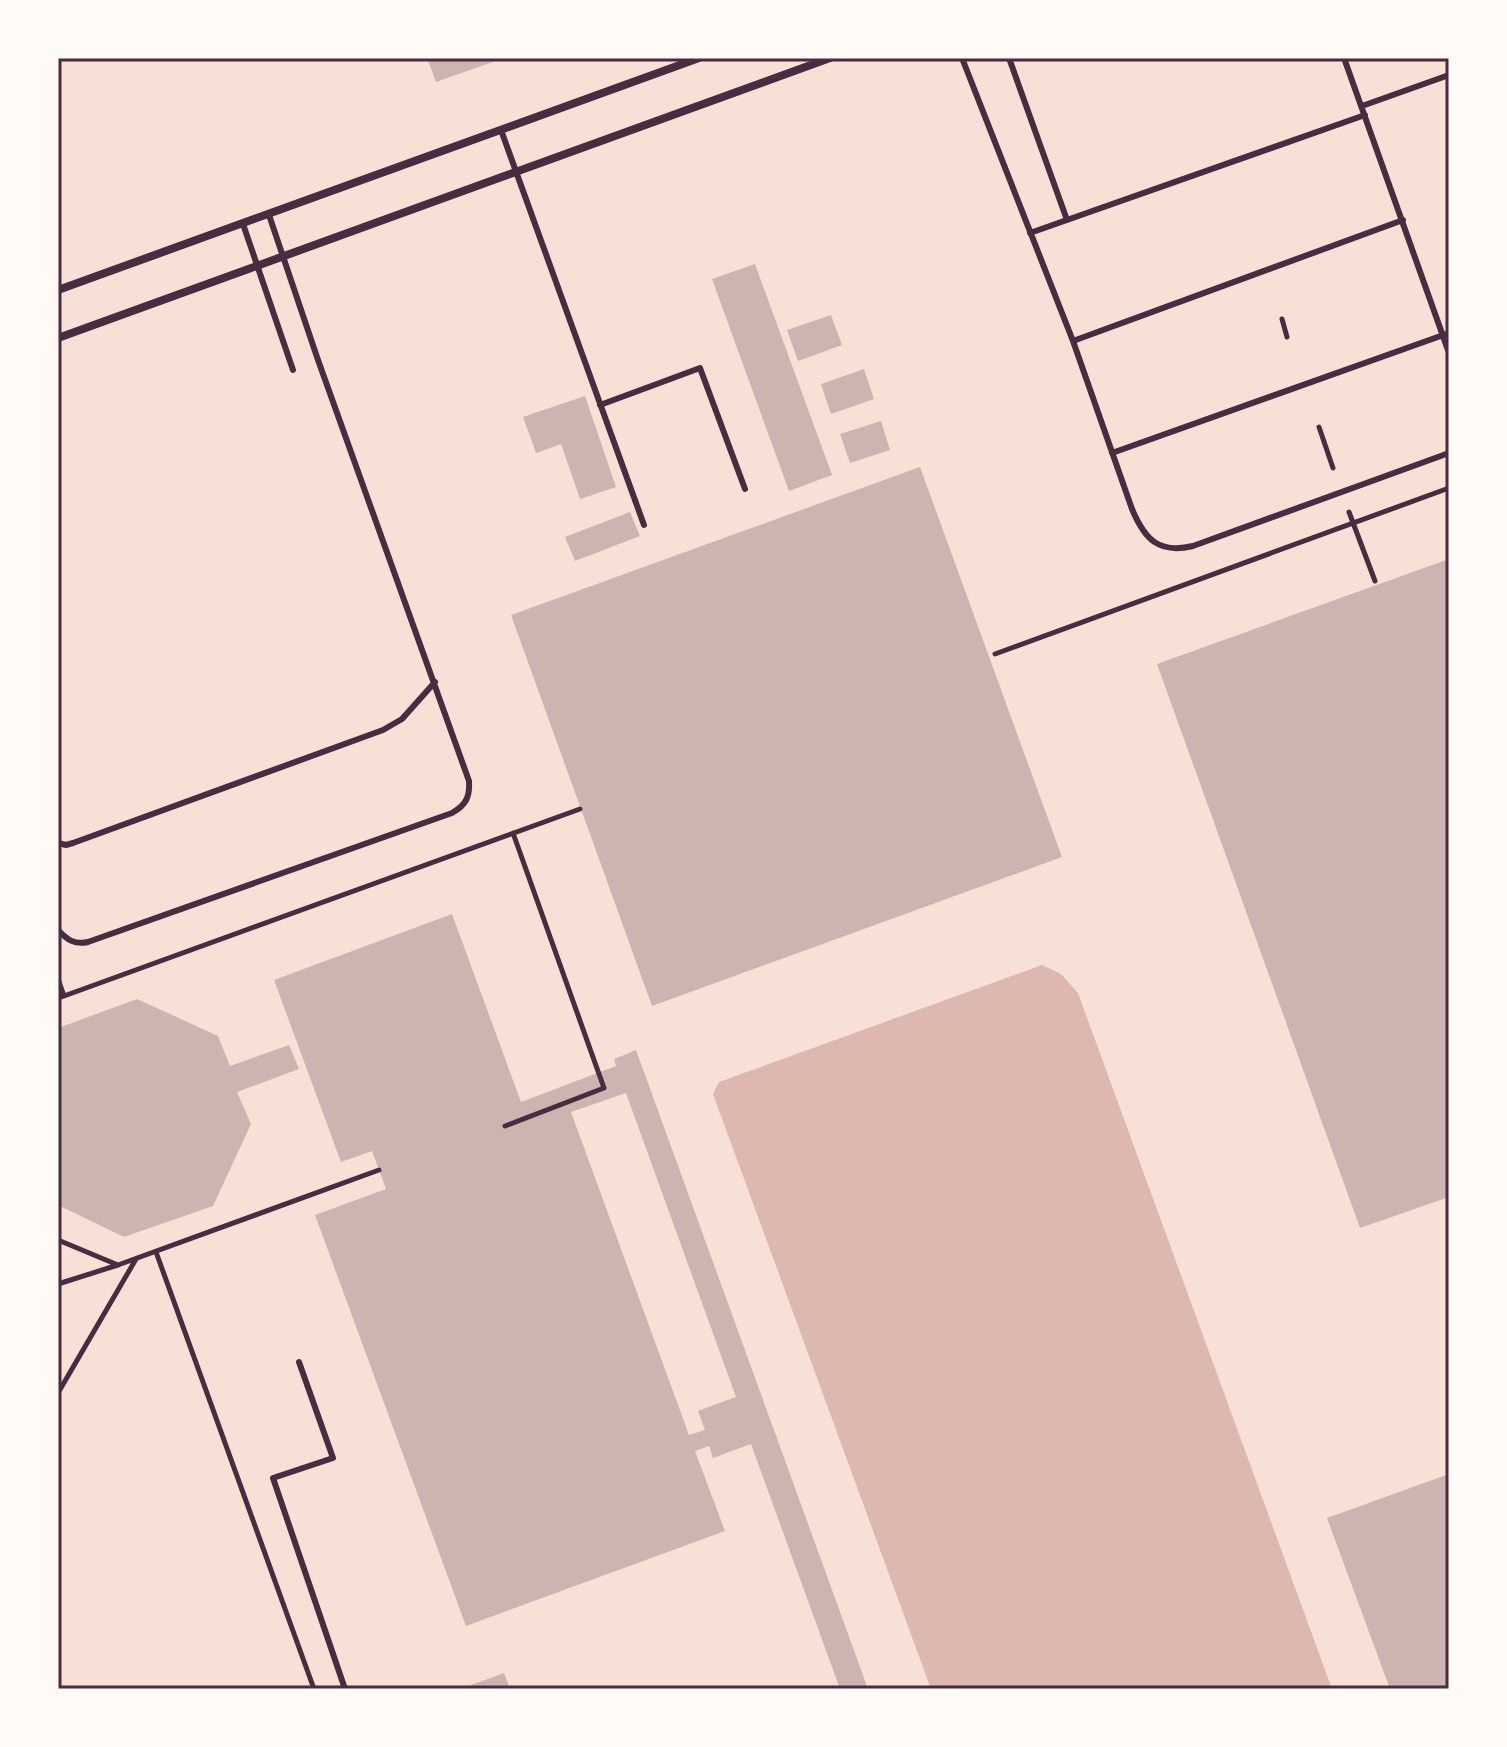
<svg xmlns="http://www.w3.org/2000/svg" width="1507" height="1747" viewBox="0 0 1507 1747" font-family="Figtree,sans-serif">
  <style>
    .water { fill: #dcb8b0 }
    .building { fill: #ccb4b1; fill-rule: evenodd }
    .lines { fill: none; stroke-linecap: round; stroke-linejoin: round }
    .path { stroke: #4a2c40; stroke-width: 5 }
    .service { stroke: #4a2c40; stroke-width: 6 }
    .minor { stroke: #4a2c40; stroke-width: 8 }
    .neatline { fill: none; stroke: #4a2c40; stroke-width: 3 }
  </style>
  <rect width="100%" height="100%" fill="#f7e1d7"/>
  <path class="water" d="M1042,965L1061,974L1078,993L1332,1689H931L713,1094L719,1082Z"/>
  <path class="building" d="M427,58H504L436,82Z
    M755,264L832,475L789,491L712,279Z
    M831,315L842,345L798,361L787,330Z
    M864,369L874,399L831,414L821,384Z
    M585,396L616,487L580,499L561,444L536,453L523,417Z
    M881,421L890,450L850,463L840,434Z
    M920,467L1062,857L652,1006L511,615Z
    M630,512L640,536L575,561L565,537Z
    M1449,559V1197L1360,1228L1157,664Z
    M452,914L521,1102L616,1066L614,1059L636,1050L868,1689H840L751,1444L713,1458L709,1446L695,1451L725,1531L466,1626L315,1215L386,1189L372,1151L341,1162L274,980ZM626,1093L736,1397L698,1411L705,1430L689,1435L571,1112Z
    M137,999L218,1036L230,1066L289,1045L299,1069L237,1092L251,1124L213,1206L124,1237L58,1205V1028Z
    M1449,1474V1689H1390L1327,1518Z
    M504,1673L510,1689H460Z"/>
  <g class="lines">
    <path class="path" d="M1282,319L1287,337
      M1319,427L1333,468
      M1349,512L1375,581
      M995,654L1449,488
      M58,979L64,996L58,998
      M64,996L580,809
      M505,1126L604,1088L513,833
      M58,1240L118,1265L58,1284
      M156,1252L314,1689
      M118,1265L379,1170
      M58,1393L136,1259"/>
    <path class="service" d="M962,58L1073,341L1132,509C1145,540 1159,554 1193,546L1449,453
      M1009,58L1067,220
      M1344,58L1449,353
      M1362,106L1449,75
      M501,130L644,525
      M243,224L293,370
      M1030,233L1365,115
      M1073,341L1403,220
      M600,405L700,368L745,489
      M1112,453L1449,333
      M58,843L66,845L73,843L383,730L402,719L435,682
      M58,930C67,940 75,945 88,942L452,813C466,805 470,797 469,781L318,360L269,215
      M299,1362L333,1458L273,1478L345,1689"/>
    <path class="minor" d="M58,290L699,58
      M58,338L830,58"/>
  </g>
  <rect width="1507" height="1747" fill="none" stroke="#fffaf5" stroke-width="120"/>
  <rect x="60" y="60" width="1387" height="1627" class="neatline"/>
</svg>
